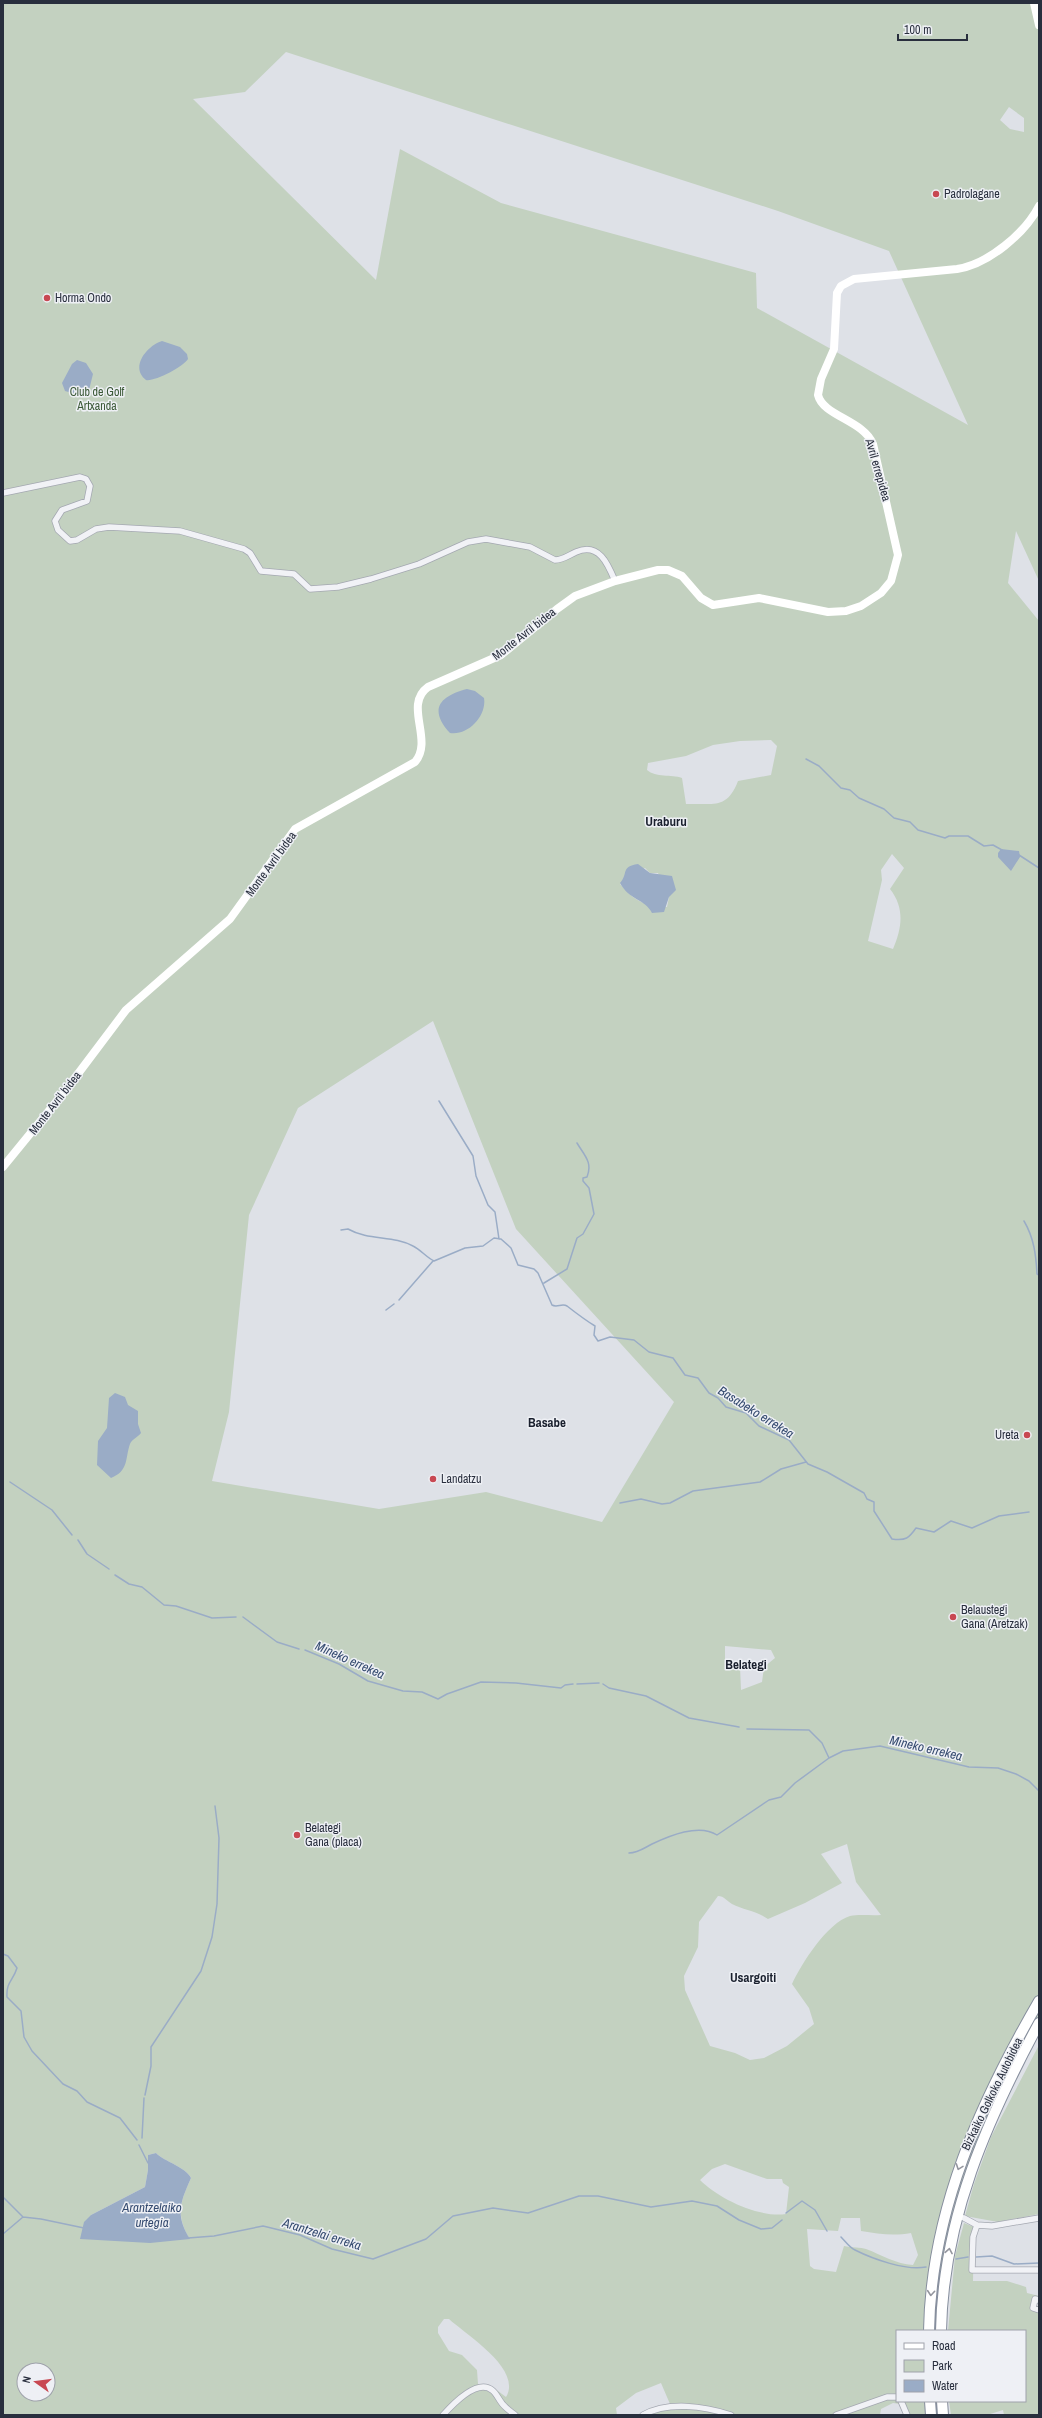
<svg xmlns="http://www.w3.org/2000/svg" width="1042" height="2418" viewBox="0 0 1042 2418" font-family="'Archivo Narrow',sans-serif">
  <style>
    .green { fill: #c3d1c0; fill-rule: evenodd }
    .water { fill: #9aacc6 }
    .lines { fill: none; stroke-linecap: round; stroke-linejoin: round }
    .stream { stroke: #9aacc6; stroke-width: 1.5 }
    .street-casing { stroke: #a4a8b1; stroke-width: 7 }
    .highway-casing { stroke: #868e9d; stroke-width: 12 }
    .street { stroke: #f1f2f6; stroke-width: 5.5 }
    .secondary { stroke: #fff; stroke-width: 8 }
    .highway { stroke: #fff; stroke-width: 10 }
    .oneway { stroke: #94969e }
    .poi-dot { fill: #c84852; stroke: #eef0f5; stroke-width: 1.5 }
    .labels { text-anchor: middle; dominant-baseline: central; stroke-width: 3; stroke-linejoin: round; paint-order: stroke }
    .poi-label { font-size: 12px; fill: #282e3d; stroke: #eef0f5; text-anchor: start }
    .park-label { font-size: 12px; fill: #3a5836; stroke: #eef0f5 }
    .street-label { font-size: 12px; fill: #282e3d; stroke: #eef0f5 }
    .neighbourhood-label { font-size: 13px; font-weight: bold; fill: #1a202e; stroke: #eef0f5 }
    .water-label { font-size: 13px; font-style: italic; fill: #344a6f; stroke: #eef0f5 }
  </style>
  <rect width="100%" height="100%" fill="#dee1e7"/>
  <path class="green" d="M3,3H1039V581L1016,531L1008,583L1039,621V2016L992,2100L925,2331H897V2401H928L929,2415H904L900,2404L893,2403L881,2409L880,2415H644L670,2404L661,2383L636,2393L616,2408L617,2415H3ZM286,52L778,211L889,251L968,425L757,308L756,273L501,203L400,149L376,280L193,99L245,92ZM1009,107L1024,118V132L1010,129L1000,120ZM771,740L777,746L771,775L738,781C727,810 713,803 686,804L682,778C671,774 656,778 647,770L648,763L686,756L713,745L740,741ZM892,854L904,868L890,889C905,908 902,928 893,949L868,941L882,880L881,870ZM645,868L650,873H658L669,897L667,907C643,905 636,902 620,884L624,879ZM433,1021L516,1229L674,1402L602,1522L486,1492L379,1509L212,1481L229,1412L249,1215L298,1108ZM725,1646L771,1650L775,1658L764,1667L762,1682L741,1690L740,1666L725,1662ZM847,1844L856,1882L881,1915C871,1916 860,1914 850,1916C827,1923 802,1963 792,1984L809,2008L814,2024L787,2046L764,2058L750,2060L735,2053L710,2046L685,1990L684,1976L698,1947L699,1922L718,1896C724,1896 727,1901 732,1904C743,1910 757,1911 768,1919L805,1903L842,1883L821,1854ZM156,2153C165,2162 186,2167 191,2178C180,2202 176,2215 189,2238L91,2215L145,2187L148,2170V2155ZM725,2164L767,2179H782L783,2183L789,2187L786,2214C759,2218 719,2199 700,2180L712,2169ZM841,2218H860L861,2231C878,2234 894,2236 911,2233L918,2255L913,2265C896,2264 882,2255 866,2249C861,2247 851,2248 844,2246L836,2272L814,2269L810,2266L807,2229L838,2231ZM444,2319H449C465,2334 523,2369 506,2397L494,2388L478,2384L477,2370L462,2355L449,2351L438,2333V2327ZM24,2370H48V2394H24Z
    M1039,2045V2214L998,2222L965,2216L974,2184L991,2137Z
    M964,2223L974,2227L973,2281H1007L1026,2287L1027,2293L1039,2296V2299L1033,2298L1030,2307L1039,2311V2415H1004L1003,2410L987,2415H951L949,2401H1025V2331H948L955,2256Z"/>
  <path class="water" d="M162,341L180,347L187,354L188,359C183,367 154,382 146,380C129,367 148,345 162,341Z
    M77,360L86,363L93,374L89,390L79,395L65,391L62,383L72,364Z
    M467,689L475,691L484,698C487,716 468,736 450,733C428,709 440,696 467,689Z
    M1001,849L1019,851L1020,857L1011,871L998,857V853Z
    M638,864L650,873L672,876L676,890L669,897L664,912L652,913C645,899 629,900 620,883C629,873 620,867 638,864Z
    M115,1393L125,1397L128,1405L138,1411V1424L141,1433C138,1437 132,1439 130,1444C125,1458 129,1471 111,1478L97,1465L98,1441L107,1428L109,1398Z
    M156,2153C165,2162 186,2167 191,2178C180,2203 175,2215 190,2239L150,2243L80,2239L84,2222L91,2215L145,2187L148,2170V2155Z"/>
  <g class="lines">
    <path class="stream" d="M806,759L819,766L841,788L850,790L859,798L884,809L894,818L910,822L918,830L945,838L949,836H968L984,846L993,845L1002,850
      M1019,855L1039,868
      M439,1101L473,1156L476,1176L488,1205L495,1212L499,1239
      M1024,1221C1034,1238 1036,1255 1037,1274L1039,1275
      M341,1230L348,1229C369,1241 393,1235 413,1246C421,1250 426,1257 434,1261L465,1248L483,1246L494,1238L501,1239L511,1248L518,1265L534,1269L538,1273L552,1305C557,1308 562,1303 567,1306C576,1313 585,1320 595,1326L594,1335L598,1341L610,1337L634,1340L649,1352L673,1358L685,1375L698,1378L709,1393L718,1398L726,1407L746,1413L759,1426L789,1440L808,1464L827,1472L864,1493L867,1499L874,1502V1511L892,1539C906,1541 909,1538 916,1528L934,1532L951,1521L972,1528L999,1516L1029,1512
      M544,1283L567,1269L577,1238L583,1234L594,1214L589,1188L583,1181V1178L587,1177C593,1162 584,1155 577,1143
      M399,1300L433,1261
      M386,1310L394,1304
      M10,1482L52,1510L72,1535
      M620,1503L641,1499L662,1504L670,1503L693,1491L760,1482L781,1469L806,1462
      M78,1540L87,1554L109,1569
      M115,1575L129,1584L142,1587L164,1605L176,1606L212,1618L236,1617
      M243,1617L277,1642L299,1649
      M305,1650L339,1664L368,1681L403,1691L422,1692L438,1699L447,1694L481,1682L516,1683L561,1688L565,1685L573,1684
      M577,1684L599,1683
      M603,1684L609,1688L646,1696L689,1718L739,1727
      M747,1729L809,1730L822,1743L829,1758
      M629,1853C638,1853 644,1848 652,1844C669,1836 699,1823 717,1835L769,1800L781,1797L795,1783L829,1758L843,1751L880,1746L969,1767L998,1768L1016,1774L1029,1781L1039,1791
      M3,1954L8,1956L17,1968C13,1981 6,1982 7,1997L21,2011L24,2037L32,2051L63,2084L77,2091L87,2102L120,2118L137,2140
      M145,2095L151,2066V2047L201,1971L212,1937L217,1904L219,1838L215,1806
      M142,2138L144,2098
      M139,2145L148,2163
      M3,2197L23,2217L41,2219L84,2228
      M786,2213L802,2201L815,2210L827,2231
      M3,2234L23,2217
      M841,2237C845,2241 850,2248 855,2250C873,2259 906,2271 926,2267
      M188,2238L214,2236L263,2226L300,2235L332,2249L373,2259L426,2239L453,2216L493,2208L528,2213L579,2196H598L651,2207L692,2201L717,2206L739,2220L761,2229L772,2228L782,2220
      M976,2257L992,2256L1014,2264L1039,2263
      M956,2259L968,2257"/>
    <g class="street-casing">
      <path id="street" d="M3,493L80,477L86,479L90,486L87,501L62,510L55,521L58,530L70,541L77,540L96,529L109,527L180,531L244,549L250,553L261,571L294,574L310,589L338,587L371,579L419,564L468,542L486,539L530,547L555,560C563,560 569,555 576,552C599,542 608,564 615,581
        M964,2218L977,2225L992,2226L1039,2218
        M977,2225L973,2237L972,2270H1039
        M1039,2300L1035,2299L1033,2308L1039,2310
        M901,2401L907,2415
        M443,2415C452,2405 477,2378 492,2390C496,2393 498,2398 501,2402C504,2407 510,2411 515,2415
        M643,2415C668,2401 704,2406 731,2415
        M836,2415L887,2397H897"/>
    </g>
    <g class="highway-casing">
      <path id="highway" d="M929,2331C931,2211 980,2103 1039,2001
        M941,2331C943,2219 987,2120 1039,2023
        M930,2401L931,2415
        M942,2401L943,2415"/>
    </g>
    <use href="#street" class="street"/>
    <path class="secondary" d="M1034,3L1039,25
      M3,1167L65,1091L126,1010L230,919L295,829L415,762C434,740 403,705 428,687L501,655L557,609L575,596L615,581L658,570H668L682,576L701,598L713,605L759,598L828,612L846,611L861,606L881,593L891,581L898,555L873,444C863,420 823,416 818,395L821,379L834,349L837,293L841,286L854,279L957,269C989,264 1025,233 1039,206"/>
    <use href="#highway" class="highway"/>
  </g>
  <defs><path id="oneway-chevron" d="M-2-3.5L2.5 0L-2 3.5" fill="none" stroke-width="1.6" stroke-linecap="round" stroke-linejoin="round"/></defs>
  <g class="oneway">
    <use href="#oneway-chevron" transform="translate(959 2167) rotate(110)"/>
    <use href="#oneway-chevron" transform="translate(949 2251) rotate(-80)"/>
    <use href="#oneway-chevron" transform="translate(931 2293) rotate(95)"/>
  </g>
  <g class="poi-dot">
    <circle cx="936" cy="194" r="4"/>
    <circle cx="47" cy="298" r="4"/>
    <circle cx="1027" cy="1435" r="4"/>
    <circle cx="433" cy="1479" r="4"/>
    <circle cx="953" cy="1617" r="4"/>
    <circle cx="297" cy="1835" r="4"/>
  </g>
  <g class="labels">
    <g class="poi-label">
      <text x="944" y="194">Padrolagane</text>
      <text x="55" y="298">Horma Ondo</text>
      <text x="1019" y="1435" text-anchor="end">Ureta</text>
      <text x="441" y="1479">Landatzu</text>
      <text x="961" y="1610">Belaustegi<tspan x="961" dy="14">Gana (Aretzak)</tspan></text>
      <text x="305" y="1828">Belategi<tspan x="305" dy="14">Gana (placa)</tspan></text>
    </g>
    <g class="park-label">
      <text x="97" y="392">Club de Golf<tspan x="97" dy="14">Artxanda</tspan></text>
    </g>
    <g class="street-label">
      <text transform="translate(878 470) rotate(74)">Avril errepidea</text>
      <text transform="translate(524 634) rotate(-38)">Monte Avril bidea</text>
      <text transform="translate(271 864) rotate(-54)">Monte Avril bidea</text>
      <text transform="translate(55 1103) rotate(-52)">Monte Avril bidea</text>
      <text transform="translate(992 2094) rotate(-64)">Bizkaiko Golkoko Autobidea</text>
    </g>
    <g class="neighbourhood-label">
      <text x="666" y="821">Uraburu</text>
      <text x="547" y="1422">Basabe</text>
      <text x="746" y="1664">Belategi</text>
      <text x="753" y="1977">Usargoiti</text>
    </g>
    <g class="water-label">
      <text transform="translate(756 1412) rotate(32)">Basabeko errekea</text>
      <text transform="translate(350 1660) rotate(24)">Mineko errekea</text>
      <text transform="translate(926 1748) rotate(13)">Mineko errekea</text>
      <text x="152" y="2207">Arantzelaiko<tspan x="152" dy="15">urtegia</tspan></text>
      <text transform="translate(322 2234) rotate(17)">Arantzelai erreka</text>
    </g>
  </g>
  <rect width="1042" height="2418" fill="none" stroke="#282e3d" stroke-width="8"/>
  <rect x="896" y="2330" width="130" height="72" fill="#eef0f5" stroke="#9fa2ab"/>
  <rect x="904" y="2343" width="20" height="6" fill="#ffffff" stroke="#9fa2ab"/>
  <text x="932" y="2350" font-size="12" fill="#282e3d">Road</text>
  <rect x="904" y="2360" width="20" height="12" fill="#c3d1c0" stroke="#9fa2ab"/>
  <text x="932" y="2370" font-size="12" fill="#282e3d">Park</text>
  <rect x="904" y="2380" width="20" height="12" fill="#9aacc6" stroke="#9fa2ab"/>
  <text x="932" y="2390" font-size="12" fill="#282e3d">Water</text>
  <g transform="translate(36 2382) rotate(284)"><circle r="19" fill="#eef0f5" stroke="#9fa2ab"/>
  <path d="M0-3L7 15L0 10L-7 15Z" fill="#c84852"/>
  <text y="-6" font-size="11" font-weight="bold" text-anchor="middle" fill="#282e3d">N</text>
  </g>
  <path d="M898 34v6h69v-6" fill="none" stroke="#282e3d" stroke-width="2"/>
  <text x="904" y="34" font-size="12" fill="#282e3d" stroke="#eef0f5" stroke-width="3" paint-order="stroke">100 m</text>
</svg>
